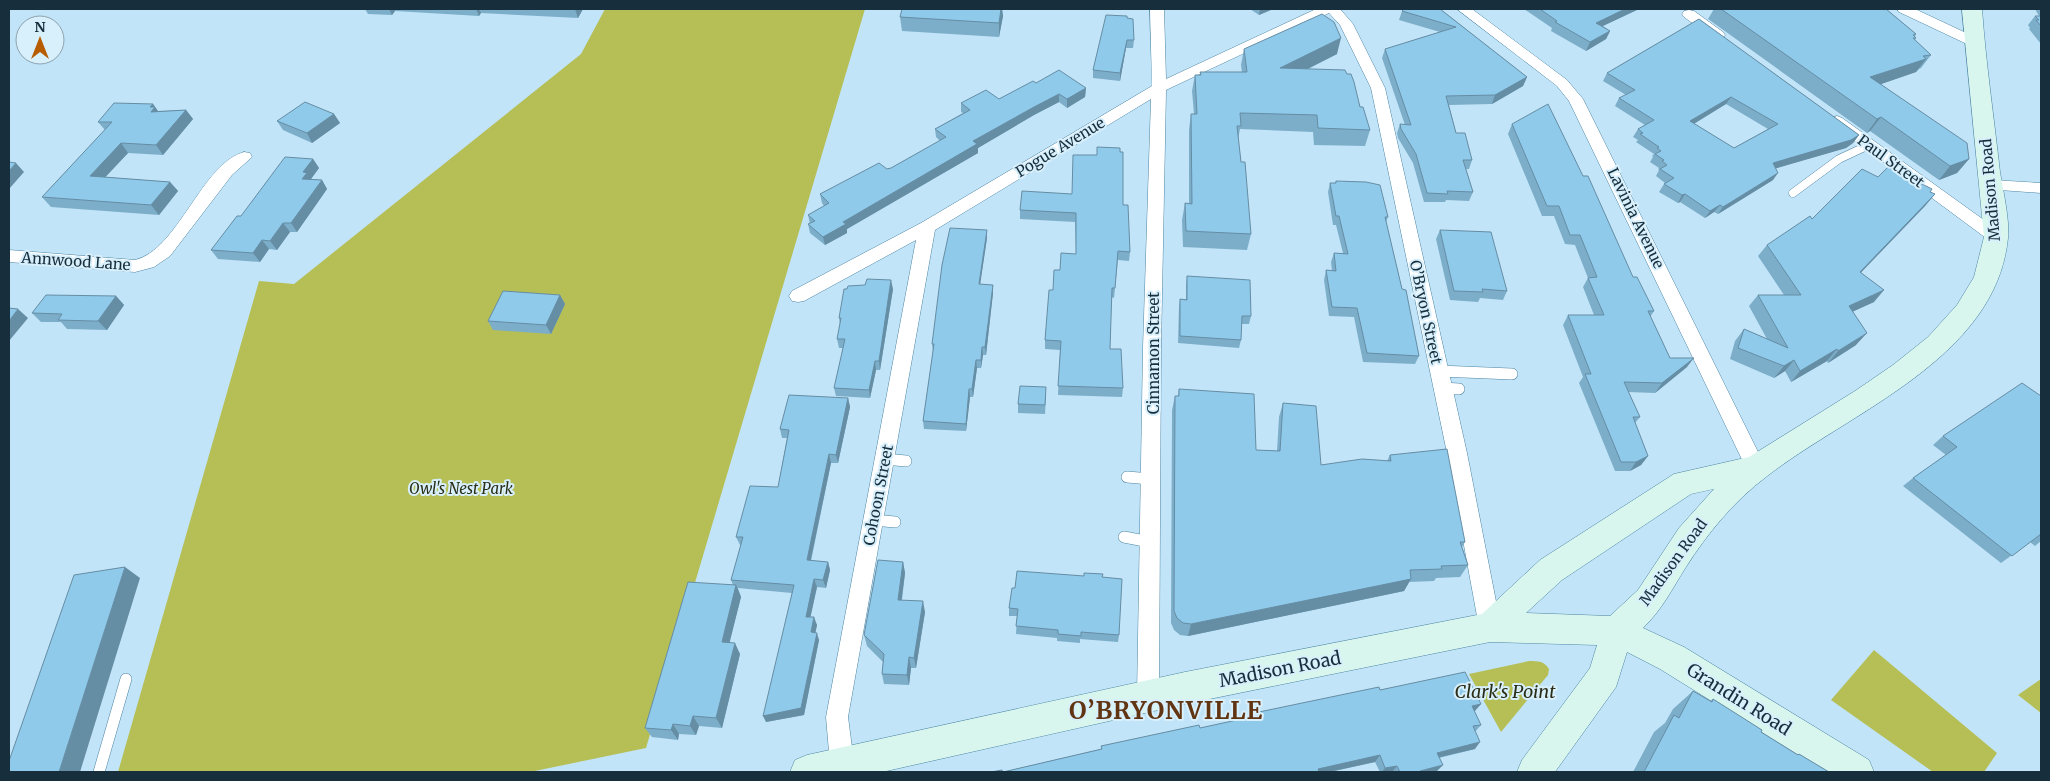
<svg xmlns="http://www.w3.org/2000/svg" width="2050" height="781" viewBox="0 0 2050 781" font-family="Merriweather,serif">
  <style>
    .green { fill: #b6bf56 }
    .lines { fill: none; stroke-linecap: round; stroke-linejoin: round }
    .lane-far1-casing { stroke: #4d85a3; stroke-width: 9 }
    .lane-casing { stroke: #4d85a3; stroke-width: 12 }
    .street-casing { stroke: #4d85a3; stroke-width: 1 }
    .secondary-casing { stroke: #4d85a3; stroke-width: 1 }
    .lane-far1 { stroke: #fff; stroke-width: 8 }
    .lane { stroke: #fff; stroke-width: 11 }
    .street { fill: #fff; fill-rule: evenodd }
    .secondary { fill: #d8f6ee; fill-rule: evenodd }
    .wall { fill: #7caeca; fill-rule: evenodd }
    .shaded-wall { fill: #658da4 }
    .building { fill: #90caeb; stroke: #658da4; fill-rule: evenodd }
    .labels { text-anchor: middle; dominant-baseline: central; stroke-width: 4; stroke-linejoin: round; paint-order: stroke }
    .street-label { font-size: 15px; fill: #172f3c; stroke: #d8effc }
    .park-label { font-size: 15px; font-style: italic; fill: #2b2e17; stroke: #d8effc }
    .near-street-label { font-size: 18px; fill: #172f3c; stroke: #d8effc }
    .near-park-label { font-size: 18px; font-style: italic; fill: #2b2e17; stroke: #d8effc }
    .near-district-label { font-size: 24px; font-weight: bold; letter-spacing: 1px; fill: #613412; stroke: #d8effc }
  </style>
  <rect width="100%" height="100%" fill="#c2e4f8"/>
  <path class="green" d="M605,9H865L646,748L530,772H118L259,281L294,284L581,54Z
    M1874,650L1997,753L1984,772H1933L1831,700Z
    M1529,661C1539,661 1544,661 1549,669L1548,675L1501,732L1469,674Z
    M2041,679V713L2018,695Z"/>
  <g class="lines">
    <g class="lane-far1-casing">
      <path id="lane-far1" d="M1793,193L1839,159L1869,145"/>
    </g>
    <g class="lane-casing">
      <path id="lane" d="M1439,371L1512,374
        M1443,388L1459,389
        M884,459L906,461
        M1127,477L1151,479
        M873,520L895,522
        M1124,537L1150,542
        M99,772L126,679"/>
    </g>
    <g class="street-casing">
      <path id="street" d="M1150,9H1164L1166,79L1316,9H1340L1353,24L1385,88L1467,453L1501,627L1498,634L1490,637L1482,634L1479,627L1447,453L1371,88L1340,25L1329,13L1166,90L1161,348L1159,697L1156,705L1148,708L1140,705L1137,697L1143,348L1151,99L935,230L848,717L854,763L848,772L834,771L830,763L826,717L916,240L804,301L798,302L792,301L789,296L792,291L921,223L1152,86Z
        M1457,9H1472L1567,80L1583,99L1766,468L1763,474L1756,476L1749,474L1569,101L1557,86Z
        M1897,9H1915L1979,39L1981,42L1979,45H1969L1899,12Z
        M1689,10L1694,11L1723,32L1725,35L1723,38H1713L1684,17L1682,14L1684,11Z
        M1837,116L1842,118L2002,233L2004,237L2002,241L1996,243L1990,241L1832,124L1829,121L1832,118Z
        M244,152L250,153L252,157L232,175L170,256L154,267L135,272L9,262V250L135,260C178,250 202,163 244,152Z
        M1992,180L2041,183V193L1986,189L1984,185L1986,181Z"/>
    </g>
    <g class="secondary-casing">
      <path id="secondary" d="M1962,9H1982C1986,64 1994,118 2000,172C2003,190 2010,221 2008,238C1996,359 1849,412 1766,477C1734,501 1707,534 1686,567C1672,589 1662,610 1643,628L1684,647L1869,760L1874,772H1826L1660,669L1627,652L1616,687L1555,772H1517L1522,760L1590,668L1597,645L1490,642L1185,704L882,772H790L795,760L807,755L1185,672L1482,614L1540,560L1674,474L1749,457L1855,391L1893,365L1928,337L1957,305L1974,277L1984,237ZM1714,489L1679,528L1638,590L1610,616L1526,613L1562,580L1691,494Z"/>
    </g>
    <use href="#lane-far1" class="lane-far1"/>
    <use href="#lane" class="lane"/>
    <use href="#street" class="street"/>
    <use href="#secondary" class="secondary"/>
  </g>
  <path class="wall" d="M365,9H583L578,18L481,13L479,16L395,11L392,15L368,14Z
    M902,9H1002L1003,16L999,37L902,31L900,17Z
    M1250,9H1273L1259,15Z
    M1524,9H1639L1603,26L1610,31L1606,39L1586,51L1551,31L1552,28Z
    M1714,9H1886L1916,34L1915,36L1916,38L1915,40L1931,55L1921,68L1919,69L1916,72L1881,84L1969,159L1957,173L1939,180L1870,131L1867,133L1708,19Z
    M2035,9H2041V16H2039Z
    M1402,11H1444H1443L1527,77L1523,86L1492,104L1449,105L1456,133L1472,160L1469,169H1466L1473,192L1469,201L1446,200L1445,202H1424L1413,163L1398,138L1397,133L1400,124L1405,125L1382,58L1385,49L1440,32L1399,20Z
    M2035,16H2041V44L2029,29L2030,28L2028,25Z
    M1127,18L1134,40L1133,48H1126L1120,81L1093,78V70Z
    M1699,19L1859,135L1853,143L1846,148L1776,168L1773,180L1718,214L1714,212L1705,218L1680,202L1678,203L1659,192L1664,184L1665,183L1656,176L1659,170L1658,169L1659,168L1650,162L1653,157L1652,156L1654,154L1636,142L1638,140L1633,137L1638,129L1645,125L1615,106L1619,98L1626,95L1603,81L1607,73ZM1726,104L1768,129L1734,148L1694,124Z
    M1244,49L1337,54L1308,69L1347,74L1370,130L1365,146L1314,145L1313,132L1240,129L1238,140L1251,234L1247,250L1183,247L1182,220L1185,203L1189,204V130L1191,114H1194L1192,91L1195,75H1200V72H1242L1241,65Z
    M1036,83L1086,88L1085,97L1067,108L1059,102L1034,115L978,148V153L847,229V233L825,245L810,233L808,224H810L808,215L824,206L822,203L820,194L887,169L891,168L940,141L936,137L935,129L963,113L961,112V103L999,99Z
    M153,104L158,111L186,110L193,119L163,155L128,153L105,177L170,182L178,191L159,215L51,207L42,197L105,130L98,122Z
    M334,114L340,123L312,143L283,130L277,121Z
    M1512,124L1633,277L1654,311L1650,317L1670,358L1687,367L1655,393L1628,392L1640,417L1635,423L1648,456L1641,465L1630,471H1615L1579,383L1583,377L1563,325L1568,315H1594L1583,287L1588,278L1575,245L1565,244L1554,216H1542L1508,134Z
    M313,159L319,168L311,179L322,180L327,189L297,232H290L277,250L269,249L260,262L218,259L211,250L241,216Z
    M1878,177L1930,192L1935,194L1925,206L1861,272L1874,302L1853,311L1856,345L1828,363L1827,361L1791,382L1785,371L1774,378L1730,359L1735,341L1744,329L1767,339L1749,306L1758,295H1784L1758,256L1767,245L1812,219Z
    M1336,181L1388,217L1386,222L1402,289L1419,356L1415,364L1363,362L1354,317L1329,316L1324,280L1326,270L1332,271L1331,262L1334,253H1343L1336,225H1333L1328,192L1330,183H1335Z
    M1123,205L1130,252L1129,261L1118,260L1114,298L1111,297L1110,349L1123,388L1122,397L1058,395L1060,350L1045,349V340L1053,290L1060,270L1076,254L1075,222L1020,219V210Z
    M1440,230L1507,291L1503,300L1480,298L1478,302L1450,300L1436,239Z
    M987,238L980,284L993,285V293L986,355H983L981,368H977L973,397H970L966,431L924,429L923,421L933,352L932,344Z
    M1187,276L1251,316L1249,324H1241V340L1239,348L1178,343L1179,307L1180,299H1186V284Z
    M893,289L880,370H876L870,398L836,396L834,388L843,348H839L837,339L840,325L839,318Z
    M560,295L565,304L551,334L493,330L488,321Z
    M116,296L124,305L107,330L67,329L61,322H41L32,313Z
    M1179,389L1256,450L1277,451L1279,417L1283,403L1321,465L1387,461L1390,455L1465,542L1462,547L1468,565L1460,577L1436,578L1434,581L1409,582L1404,591L1188,636L1180,635L1174,630L1171,623L1172,410L1175,396H1178Z
    M1046,396L1045,414L1018,413V404Z
    M2041,396V541L2035,546L2030,542L2001,563L1903,486L1913,478L1946,455L1933,445L1943,436Z
    M848,398L850,407L838,463H831L811,561L828,562L830,570L826,588L817,587L810,617L817,625L815,633L819,640L804,715L766,722L792,593L738,588L741,597L729,643L740,654L722,728L699,726L696,735L679,734L678,740L652,737L645,728L733,585L731,580L741,545H740L736,537L778,487L787,438H782L780,429Z
    M903,562L905,573L902,600L925,612L916,668H911L909,685L884,684L882,674L883,662L867,646L864,635Z
    M1102,577L1119,635L1118,642L1080,639V643L1057,641V638L1016,634L1017,616H1009V608Z
    M1380,690L1481,704L1474,711L1481,725L1475,732V749L1439,758L1437,771L1434,772H1380L1375,762L1330,772H991H1003L1101,749V746L1200,728L1257,716L1259,712Z
    M1693,691L1710,701L1713,699L1761,732L1797,755L1799,754L1829,772H1633L1654,732L1665,723L1673,709Z"/>
  <path class="shaded-wall" d="M389,9H394L395,11L392,15Z
    M476,9H479L481,13L479,16Z
    M575,9H583L578,18Z
    M1001,9H1002L1003,16L999,37V23Z
    M1260,9H1273L1259,15Z
    M1625,9H1639L1592,31L1596,23Z
    M1610,31L1606,39L1586,51L1590,42Z
    M1341,38L1337,54L1277,84L1280,68Z
    M1127,40L1126,48L1120,81V73Z
    M1926,59L1916,72L1861,91L1870,77Z
    M1527,77L1523,86L1492,104L1495,95Z
    M1086,88L1085,97L1067,108V99Z
    M1059,94V102L1034,115L978,148V153L847,229V233L825,245L823,237L843,222L973,141L1034,107Z
    M1731,97L1726,104L1685,129L1690,121Z
    M153,104L162,117L151,112L150,107Z
    M186,110L193,119L163,155L156,145Z
    M334,114L340,123L312,143L307,133Z
    M1881,117L1870,131L1867,133L1877,119Z
    M1859,135L1853,143L1846,148L1767,171L1773,163Z
    M121,143L128,153L98,185L90,176Z
    M313,159L319,168L311,179L312,182L302,179L303,172Z
    M1969,159L1957,173L1939,180L1950,166Z
    M16,163L24,172L9,189V171Z
    M1778,173L1773,180L1718,214L1723,207Z
    M322,180L327,189L297,232L291,223Z
    M170,182L178,191L159,215L151,205Z
    M1685,194L1680,202L1678,203L1682,195Z
    M1935,194L1925,206L1851,283L1860,272Z
    M1720,205L1714,212L1705,218L1710,211Z
    M283,223L290,232L277,250L270,241Z
    M987,230V238L979,292V284Z
    M262,240L269,249L260,262L253,253Z
    M891,280L893,289L880,370L879,361Z
    M993,285V293L986,355L985,347Z
    M1884,290L1874,302L1839,318L1849,306Z
    M560,295L565,304L551,334L546,325Z
    M116,296L124,305L107,330L98,321Z
    M18,309L28,318L9,341V321Z
    M1867,333L1856,345L1828,363L1838,351Z
    M982,347L983,355L981,368V360Z
    M1837,349L1827,361L1791,382L1800,371Z
    M1694,358L1687,367L1655,393L1662,383Z
    M976,360L977,368L973,397L972,389Z
    M1794,360L1785,371L1774,378L1784,366Z
    M875,361L876,370L870,398L869,390Z
    M969,389L970,397L966,431V424Z
    M848,398L850,407L838,463L836,455Z
    M829,454L831,463L809,568L807,560Z
    M1648,456L1641,465L1630,471L1636,462Z
    M828,562L830,570L826,588L823,580Z
    M903,562L905,573L900,611L898,600Z
    M125,567L140,578L80,772H59Z
    M814,579L817,587L809,624L806,617Z
    M1411,579L1404,591L1188,636L1191,624Z
    M736,585L741,597L727,653L722,642Z
    M923,601L925,612L916,668L914,658Z
    M814,617L817,625L814,640L811,632Z
    M817,633L819,640L804,715L766,722L763,716Z
    M735,643L740,654L722,728L716,718Z
    M909,657L911,668L909,685L907,675Z
    M1481,704L1475,711L1466,713L1472,706Z
    M693,716L699,726L696,735L690,726Z
    M673,724L679,734L678,740L671,730Z
    M1480,742L1475,749L1431,759L1437,753Z
    M1380,755L1375,762L1329,772H1316L1318,769Z
    M1443,765L1437,771L1434,772H1419L1420,771Z
    M1397,766L1392,772H1382L1385,768Z"/>
  <path class="building" d="M902,9H1001L999,23L900,17Z
    M1404,9H1440L1527,77L1495,95L1446,96L1456,133H1465L1472,160H1463L1473,192L1447,191L1448,194L1427,193L1416,154L1401,129L1400,124L1411,125L1385,49L1456,27L1402,11Z
    M1540,9H1625L1596,23L1610,31L1590,42L1555,22L1557,21Z
    M1721,9H1886L1916,34L1913,35L1916,38H1913L1931,55L1923,56L1926,59L1870,77L1967,143L1969,159L1950,166L1881,117L1877,119Z
    M1322,14L1334,22L1341,38L1280,68L1345,70L1347,74H1351L1354,82L1360,107H1363L1370,130L1318,128L1317,115L1240,113L1241,126H1237L1241,162H1245L1251,234L1186,231L1185,203L1192,204L1191,114H1197L1195,75H1201L1200,72H1247L1244,49Z
    M1106,15L1127,16V18L1133,19L1134,40H1127L1120,73L1093,70Z
    M2035,16H2041V26L2036,20H2039Z
    M1699,19L1859,135L1851,140L1773,163L1778,173L1723,207L1720,205L1710,211L1685,194L1682,195L1664,184L1674,178L1660,169L1667,165L1662,161L1664,160L1655,154L1661,151L1657,148L1659,147L1640,134L1643,133L1638,129L1654,120L1619,98L1635,90L1607,73ZM1731,97L1778,124L1734,148L1690,121Z
    M1059,70L1086,88L1067,99L1059,94L1034,107L973,141L977,144L843,222L846,224L823,237L808,224L815,221L808,215L829,203L820,194L879,163L887,169L891,168L946,137L935,129L970,110L961,103L986,90L999,99L1033,81L1036,83Z
    M305,102L334,114L307,133L277,121Z
    M114,103L153,104L150,107H155L151,112L186,110L156,145L121,143L90,176L170,182L151,205L42,197L112,122H98Z
    M1548,104L1583,176H1588L1633,277H1637L1654,311H1648L1670,358H1694L1662,383L1624,382L1640,417H1633L1648,456L1636,462H1621L1585,374H1591L1568,315H1604L1588,278L1597,277L1580,235H1570L1559,206H1547L1512,124Z
    M1097,147L1120,148V152H1123V205H1128L1130,252L1118,251L1115,288H1112L1110,349H1121L1123,388L1058,386L1061,341L1045,340L1049,290H1053L1054,270H1060L1061,253L1076,254V213L1020,210L1022,191L1072,194L1073,155H1097Z
    M285,157L313,159L303,172L307,173L302,179L322,180L291,223H283L270,241L262,240L253,253L211,250L237,216H241Z
    M9,162L16,163L9,171Z
    M1888,167L1932,189L1930,192L1935,194L1860,272L1884,290L1849,306L1867,333L1838,351L1837,349L1800,371L1794,360L1784,366L1738,348L1744,329L1788,348L1758,295H1801L1767,245L1810,216L1812,219L1862,169L1878,177Z
    M1336,181L1366,182L1380,185L1388,217H1385L1402,289L1406,290L1419,356L1367,353L1357,308L1332,307L1326,270L1336,271L1334,253L1348,254L1339,216H1336L1330,183H1336Z
    M950,228L987,230L979,284L993,285L985,347H982L981,360H976L972,389H969L966,424L923,421L934,344H932L942,265Z
    M1440,230L1491,232L1507,291L1482,289L1483,292L1454,291Z
    M1187,276L1250,280L1251,316H1242L1241,340L1180,336V299L1187,300Z
    M867,279L891,280L879,361H875L869,390L834,388L845,339H837L841,318H839L844,289H847L848,286L865,285Z
    M503,291L560,295L546,325L488,321Z
    M46,295L116,296L98,321H93L58,320L62,314L32,313Z
    M9,308L18,309L9,321Z
    M2022,383L2041,396V534L2012,556L1913,478L1957,447L1943,436Z
    M1020,386L1046,387L1045,405L1018,404Z
    M1179,389L1254,394L1256,450L1280,451L1283,403L1316,406L1321,465L1362,459L1391,461L1390,455L1447,449L1465,542H1460L1468,565L1441,566L1442,569L1410,570L1411,579L1191,624L1183,623L1177,618L1174,611L1175,396H1179Z
    M789,395L848,398L836,455L829,454L807,560L828,562L823,580L814,579L806,617H814L811,632L817,633L801,708L763,716L794,585L731,580L743,537H736L750,486L778,487L789,430L780,429Z
    M878,560L903,562L898,600L923,601L914,658L909,657L907,675L882,674L884,654L864,635Z
    M125,567L59,772H9V761L74,575Z
    M1017,571L1084,576V573L1103,574L1102,577L1122,579L1119,635L1081,632V636L1058,634V630L1016,626L1018,609L1009,608L1012,588H1015Z
    M688,582L736,585L722,642L735,643L716,718L693,716L690,726L673,724L671,730L645,728Z
    M1465,672L1481,704L1472,706L1481,725L1473,726L1480,742L1437,753L1443,765L1420,771V772H1400L1397,766L1385,768L1380,755L1318,769L1319,772H991L1002,770L1003,772L1102,749L1101,746L1199,725L1200,728L1260,715L1259,712L1379,687L1380,690Z
    M1693,691L1712,702L1713,699L1762,730L1761,732L1798,755L1799,754L1829,772H1644L1674,715L1679,718Z"/>
  <g class="labels">
    <g class="street-label">
      <text transform="translate(1060 147) rotate(-31)">Pogue Avenue</text>
      <text transform="translate(1891 161) rotate(36)">Paul Street</text>
      <text transform="translate(1990 190) rotate(-95)">Madison Road</text>
      <text transform="translate(1636 218) rotate(64)">Lavinia Avenue</text>
      <text transform="translate(76 261) rotate(4)">Annwood Lane</text>
      <text transform="translate(1426 312) rotate(78)">O’Bryon Street</text>
      <text transform="translate(1153 353) rotate(-90)">Cinnamon Street</text>
      <text transform="translate(878 495) rotate(-79)">Cohoon Street</text>
      <text transform="translate(1673 562) rotate(-54)">Madison Road</text>
    </g>
    <g class="park-label">
      <text x="461" y="488">Owl's Nest Park</text>
    </g>
    <g class="near-street-label">
      <text transform="translate(1280 669) rotate(-11)">Madison Road</text>
      <text transform="translate(1739 699) rotate(32)">Grandin Road</text>
    </g>
    <g class="near-park-label">
      <text x="1505" y="691">Clark's Point</text>
    </g>
    <g class="near-district-label">
      <text x="1166" y="710">O’BRYONVILLE</text>
    </g>
  </g>
  <rect width="2050" height="781" fill="none" stroke="#172f3c" stroke-width="20"/>
  <g transform="translate(40 40)"><circle r="24" fill="#d8effc" stroke="#8ba2af"/>
  <path d="M0-4L9 19L0 12L-9 19Z" fill="#b75c00"/>
  <text y="-8" font-size="14" font-weight="bold" text-anchor="middle" fill="#172f3c">N</text>
  </g>
</svg>
